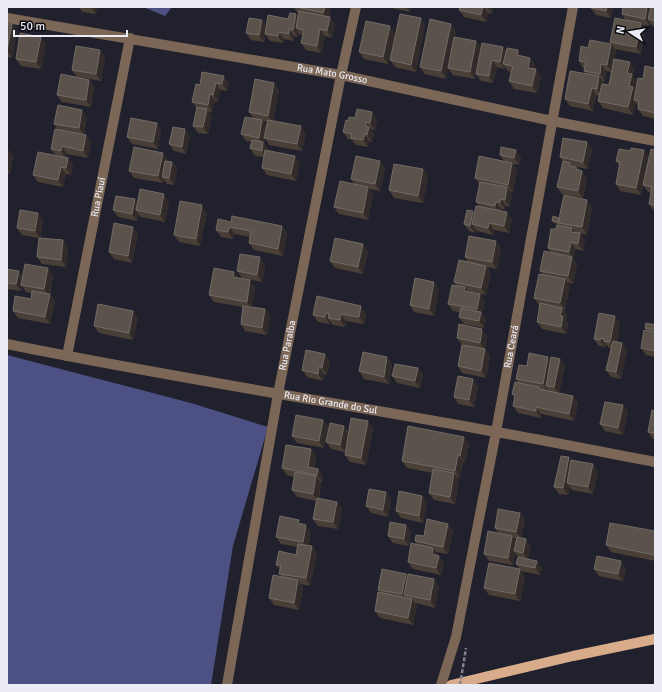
<svg xmlns="http://www.w3.org/2000/svg" width="662" height="692" viewBox="0 0 662 692" font-family="Signika,sans-serif">
  <style>
    .forest { fill: #4c5082 }
    .lines { fill: none; stroke-linecap: round; stroke-linejoin: round }
    .minor { stroke: #7c6757; stroke-width: 10 }
    .primary { stroke: #d8ac8b; stroke-width: 10 }
    .path-bridge { stroke: #82838d; stroke-width: 2.5; stroke-dasharray: 4 2; stroke-linecap: butt }
    .wall { fill: #493f36; fill-rule: evenodd }
    .shaded-wall { fill: #312b2a }
    .building { fill: #5b524b; stroke: #716a65 }
    .labels { text-anchor: middle; dominant-baseline: central; stroke-width: 3.5; stroke-linejoin: round; paint-order: stroke }
    .street-label { font-size: 10px; fill: #ebecf4; stroke: #0b0b11 }
  </style>
  <rect width="100%" height="100%" fill="#20212d"/>
  <path class="forest" d="M143,7H172L165,16Z
    M7,355L191,403L268,427L233,546L211,685H7Z"/>
  <g class="lines">
    <g class="minor">
      <path id="s1" d="M7,18L341,75L552,121L655,141"/>
      <path id="s2" d="M7,344C169,377 333,402 496,432C549,441 602,452 655,462"/>
      <path id="s3" d="M67,356L130,38"/>
      <path id="s4" d="M227,685L278,394L341,75L356,7"/>
      <path id="s5" d="M441,685L456,637L496,432L573,7"/>
    </g>
    <path class="primary" d="M451,685L573,656L655,639"/>
    <path class="path-bridge" d="M460,685L466,648"/>
  </g>
  <path class="wall" d="M79,7H98L96,14L82,12Z
    M293,7H331L329,17L335,24L332,38L325,36L321,53L306,50L301,43L303,35H300L299,33L298,37L294,36V41L284,39L283,43L270,41L265,34L264,42L251,40L246,33L288,19L298,17L299,13H298Z
    M387,7H411L410,12Z
    M460,7H492L493,9L492,14L488,13L486,22L464,17L459,10Z
    M613,7L611,18L596,15L591,8Z
    M649,7L650,9L655,7V27L653,26L650,23V26L642,25L645,30L641,54L615,49L610,42L625,20L622,14Z
    M7,24L17,31L12,58L7,57Z
    M425,25L416,72L395,67L390,60Z
    M456,31L455,37L476,41L481,48L503,47L506,51L530,58L535,65L534,69L541,76L537,93L514,89L509,81L511,72L508,71L505,67V69L497,67L493,83L481,81L476,74V71L475,79L453,75L448,68L446,79L425,74L420,67Z
    M395,33L388,64L364,59L359,52Z
    M46,44L41,69L21,66L16,59Z
    M611,44L616,51L614,59L634,69L633,76L637,81L635,90L636,91L643,79L655,68V119L643,116L638,109V107L636,103L633,115L603,108L598,101L600,96L596,95L593,111L570,106L565,99L586,74L584,71L585,68H583L579,61L588,48ZM606,71L612,72L609,85H604V83L603,81H605Z
    M105,57L101,81L77,77L72,70Z
    M202,72L229,83L227,91L220,90L218,102L215,101L212,112H209L212,116L208,134L198,133L193,126L197,109L192,102L200,85Z
    M89,80L94,87L91,107L62,102L57,95Z
    M279,90L273,121L306,133L302,151L269,145L265,138L264,143L268,149V150L300,163L296,181L267,175L262,168L264,157L255,156L250,148L252,142L246,141L241,134L253,118L249,112ZM263,121L267,122L266,126Z
    M87,117L84,134L86,135L91,142L88,158L67,154L66,158L56,156L51,149L58,130L54,124Z
    M355,118L377,119L375,130L371,129L374,134L372,142L369,141L368,147L356,145L352,140L348,139L343,132L348,121Z
    M161,130L158,149L132,144L127,137Z
    M190,136L186,154L174,151L169,144Z
    M7,149L13,156L10,173H7Z
    M592,149L588,169L572,166L576,167L578,170L587,178L583,198L562,194L557,187L563,162L560,157Z
    M655,150V211H654L649,204L651,193L648,192L643,185Z
    M631,151L649,157L641,195L620,191L616,184L619,166L616,161Z
    M163,153L168,160L167,161L172,162L177,169L174,185L167,184L164,180L163,183L134,178L129,171Z
    M500,155L521,157L519,165L513,164L517,170L513,192L510,191L512,194L510,207L506,206L505,209H501L500,211L512,219L509,233L494,230L493,235L477,231L476,229L475,233L469,231L464,224L473,211L475,213L479,206L476,202L480,185L475,178L504,161Z
    M68,158L73,165L71,175L66,174L63,187L38,182L33,175Z
    M385,168L380,191L369,189L373,194L368,220L339,214L334,207L355,185L351,179Z
    M423,169L428,176L423,203L394,198L389,190Z
    M169,201L165,222L141,217L138,214L137,221L118,217L113,210L137,202Z
    M592,207L587,235L580,233L585,240L583,251L576,249L573,259L577,264L573,284L567,282L570,286L565,310H564L567,315L566,320L568,324L566,334L542,329L537,322L540,305H539L534,298L543,275L540,271L551,253L548,248L556,229L560,226L555,224L552,221Z
    M207,213L200,246L179,242L174,235Z
    M43,220L40,238L63,240L68,248L66,267L42,264L37,257L39,238L22,235L17,228Z
    M231,222L282,226L287,233L283,256L254,250L249,243L250,237L235,234L233,239L221,237L216,230Z
    M133,227L138,234L132,263L114,259L109,252Z
    M501,248L497,269L487,267L491,273L486,295L467,291L468,292L480,294L485,301L482,314L486,319L484,328L464,324L459,317L460,312L453,311L448,304L457,286L454,282L468,262L465,257Z
    M368,251L363,274L335,268L330,261Z
    M265,265L262,282L242,278L237,271Z
    M7,269L23,276L53,275L50,294L55,301L50,324L18,318L13,311L31,299L32,293L26,292L22,286L21,291L7,289Z
    M234,272L238,278L255,287L252,307L265,309L270,316L267,335L245,331L241,324L243,307L214,302L209,295Z
    M439,289L434,316L414,312L410,305Z
    M317,296L366,313L364,324L346,321L345,327L333,325L330,321V324L318,322L313,315Z
    M133,311L138,318L133,340L99,333L94,326Z
    M620,323L617,341L622,343L627,350L621,379L611,377L606,370L611,348H609L607,345H606L605,347L599,346L594,339Z
    M655,325V357L646,355L641,348L647,331L645,328Z
    M487,336L485,349L490,356L486,378L462,373L458,366L462,345L457,338Z
    M387,357L392,364L389,384L364,379L359,371Z
    M551,360L565,366L559,393L573,396L578,403L574,421L541,414V418L518,413L513,406L515,398L512,394L518,382L516,379L527,366Z
    M330,361L327,375L324,374L323,381L307,377L302,370Z
    M418,368L423,375L420,388L397,383L392,376Z
    M478,386L474,407L458,404L454,397Z
    M623,405L628,412L623,435L605,431L600,424Z
    M655,411V439H653L648,432Z
    M323,420L328,427L324,448L297,443L292,436Z
    M368,421L373,428L366,465L350,462L345,455Z
    M344,426L349,433L345,452L331,449L326,442Z
    M464,437L469,444L465,463L463,462L460,478L457,477L459,480L455,504L434,500L429,493L433,473L407,468L402,461Z
    M311,449L316,456L314,468L318,469L323,476L322,482H320L321,483L319,499L337,502L342,509L338,529L318,526L313,519L317,501L297,497L292,490L294,477L287,475L282,468Z
    M571,460L598,471L593,494L572,490L570,487L568,495L559,494L554,487Z
    M386,492L391,499L388,517L371,513L366,506Z
    M427,503L423,523L401,518L396,511Z
    M520,513L525,520L521,538L526,539L531,546L528,559L542,568L540,575L521,571L516,564L518,557L515,553L513,565L489,561L484,554L499,534L495,528ZM513,538H516V541Z
    M301,524L311,532L308,546H312L317,553L310,586L301,584L303,587L299,610L274,605L269,598L281,576L279,574L280,570L276,565L296,555L298,547L281,544L276,537Z
    M448,524L453,531L448,554L436,552L438,555V556L444,563L441,575L413,569L408,562L417,544L415,541L424,536Z
    M406,525L411,532L409,546L393,543L388,536Z
    M655,531V561L611,552L606,545Z
    M626,568L623,581L599,576L594,569Z
    M406,574L408,577L439,586L435,608L416,603L417,606L413,625L380,618L375,611L380,592L378,590Z
    M525,576L520,601L489,595L484,588Z"/>
  <path class="shaded-wall" d="M91,7H98L96,14Z
    M325,7H331L328,20L323,13Z
    M406,7H411L410,12Z
    M483,7H484L488,13L486,22L481,15Z
    M487,7H492L493,9L492,14Z
    M607,7H613L611,18L606,11Z
    M647,7H649L652,13L648,19L650,23V26L645,19Z
    M296,14L301,21L296,28L299,33L298,37L293,30Z
    M330,17L335,24L332,38L327,31Z
    M421,18L425,25L416,72L411,65Z
    M262,20L267,27L264,42L259,35Z
    M641,23L645,30L641,54L636,47Z
    M12,24L17,31L12,58L7,51Z
    M451,24L456,31L446,79L441,71Z
    M390,26L395,33L388,64L383,57Z
    M289,29L294,36V41L289,34Z
    M320,29L325,36L321,53L317,46Z
    M279,32L284,39L283,43L278,36Z
    M41,37L46,44L41,69L36,62Z
    M476,41L481,48L475,79L470,72Z
    M611,44L616,51L612,72L607,65Z
    M503,47L508,54L503,64L505,67V69L500,62Z
    M100,50L105,57L101,81L96,74Z
    M518,50L523,57L517,55Z
    M530,58L535,65L533,75L528,68Z
    M492,60L497,67L493,83L489,76Z
    M630,62L634,69L633,76L637,81L635,90L637,94L634,100L636,103L633,115L628,107L629,86L627,73Z
    M601,64L606,71L605,81L600,74Z
    M536,69L541,76L537,93L532,86Z
    M224,76L229,83L227,91L222,84Z
    M599,76L604,83L602,96L597,89Z
    M89,80L94,87L91,107L86,100Z
    M216,83L220,90L218,102L213,95Z
    M274,83L279,90L273,123L268,116Z
    M592,88L596,95L593,111L588,104Z
    M210,94L215,101L212,112L208,105Z
    M207,109L212,116L208,134L203,127Z
    M82,110L87,117L84,135L79,128Z
    M372,112L377,119L375,130L370,123Z
    M262,120L267,127L264,143L268,149L267,158L262,151L263,144L259,138Z
    M366,122L374,134L372,142L367,135L366,126Z
    M157,123L161,130L158,149L153,142Z
    M301,126L306,133L302,151L297,144Z
    M185,129L190,136L186,154L182,147Z
    M365,134L369,141L368,147L363,140Z
    M86,135L91,142L88,158L83,151Z
    M587,142L592,149L588,169L583,162Z
    M62,146L67,154L66,158L61,151Z
    M8,149L13,156L10,173L7,169V156Z
    M516,150L521,157L519,165L514,158Z
    M644,150L649,157L641,195L636,188Z
    M163,153L168,160L164,177H162L164,180L163,183L158,176Z
    M295,156L300,163L296,181L291,174Z
    M68,158L73,165L71,175L66,168Z
    M380,161L385,168L380,191L375,184Z
    M172,162L177,169L174,185L169,178Z
    M512,163L517,170L513,192L508,185Z
    M61,167L66,174L63,187L58,180Z
    M423,169L428,176L423,203L418,196Z
    M582,171L587,178L583,198L578,191Z
    M368,187L373,194L368,220L363,213Z
    M507,187L512,194L510,207L505,200Z
    M164,194L169,201L165,222L160,215Z
    M135,199L140,206L136,210L138,214L137,221L132,214Z
    M501,199L506,206L505,209L500,202Z
    M587,200L592,207L587,235L582,227Z
    M496,202L501,209L500,213L495,206Z
    M202,205L207,213L200,246L196,239Z
    M473,211L478,218L472,224L476,229L475,233L470,226Z
    M507,212L512,219L509,233L504,226Z
    M38,213L43,220L40,238L35,231Z
    M489,223L494,230L493,235L488,228Z
    M282,226L287,233L283,256L278,249Z
    M133,227L138,234L132,263L128,256Z
    M230,227L235,234L233,239L228,232Z
    M572,228L577,235L571,232Z
    M580,233L585,240L583,251L578,244Z
    M63,240L68,248L66,267L61,260Z
    M496,241L501,248L497,269L492,262Z
    M571,242L576,249L574,259L569,252Z
    M363,244L368,251L363,274L358,267Z
    M260,257L265,265L262,282L257,275Z
    M572,257L577,264L573,284L568,276Z
    M486,266L491,273L486,295L481,288Z
    M48,268L53,275L49,296L44,289Z
    M19,271L24,278L21,285L22,286L21,291L16,284Z
    M234,272L239,279L233,277Z
    M565,279L570,286L565,310L560,303Z
    M250,280L255,287L252,309L247,302Z
    M434,282L439,289L434,316L429,309Z
    M465,287L470,294L464,291Z
    M50,294L55,301L50,324L45,317Z
    M480,294L485,301L482,314L486,319L484,328L479,321L480,314L477,309Z
    M361,306L366,313L364,324L359,317Z
    M562,308L567,315L566,320L568,324L566,334L561,327L560,316Z
    M265,309L270,316L267,335L262,328Z
    M133,311L138,318L133,340L129,333Z
    M326,313L330,318H328L330,321V324L325,317Z
    M341,314L346,321L345,327L340,320Z
    M615,316L620,323L615,349L610,342Z
    M482,329L487,336L484,350L480,343Z
    M601,338L606,345L605,347L600,340Z
    M622,343L627,350L621,379L616,372Z
    M485,349L490,356L486,378L481,371Z
    M325,354L330,361L327,375L322,368Z
    M387,357L392,364L389,384L384,377Z
    M548,357L553,364L546,386L548,390V391L543,384Z
    M560,359L565,366L559,394L554,387Z
    M319,367L324,374L323,381L318,374Z
    M418,368L423,375L420,388L415,381Z
    M473,379L478,386L474,407L469,400Z
    M573,396L578,403L574,421L569,414Z
    M623,405L628,412L623,435L618,428Z
    M536,407L541,414V418L536,411Z
    M323,420L328,427L324,448L319,441Z
    M368,421L373,428L366,465L361,458Z
    M344,426L349,433L345,452L340,445Z
    M464,437L469,444L465,463L460,456Z
    M311,449L316,456L312,474L308,467Z
    M458,455L463,462L460,478L455,471Z
    M569,457L574,464L567,483L570,487L568,495L563,488Z
    M593,464L598,471L593,494L588,487Z
    M318,469L323,476L322,482L317,475Z
    M454,473L459,480L455,504L450,497Z
    M316,476L321,483L318,501L313,494Z
    M386,492L391,499L388,517L383,510Z
    M422,496L427,503L423,523L419,516Z
    M337,502L342,509L338,529L333,522Z
    M520,513L525,520L521,539L516,532Z
    M448,524L453,531L448,554L443,547Z
    M306,525L311,532L308,549L303,542Z
    M406,525L411,532L409,546L404,539Z
    M512,536L517,543L514,551L515,553L513,565L508,558Z
    M526,539L531,546L528,560L523,553Z
    M312,546L317,553L310,586L306,578Z
    M433,548L438,555L437,561L432,554Z
    M439,556L444,563L441,575L436,568Z
    M537,561L542,568L540,575L535,568Z
    M621,561L626,568L623,581L618,574Z
    M520,569L525,576L520,601L515,594Z
    M406,574L411,581L404,595L407,600V601L402,594Z
    M434,579L439,586L435,608L430,600Z
    M298,580L303,587L299,610L294,603Z
    M412,599L417,606L413,625L408,618Z"/>
  <path class="building" d="M297,7H325L323,13Z
    M460,7H483L481,15L459,10Z
    M591,7H607L606,11L591,8Z
    M623,7H647L645,19L622,14Z
    M651,7H655V21L648,19Z
    M299,11L330,17L327,31L320,29L317,46L301,43L304,30L296,28Z
    M290,13L296,14L293,30L289,29V34L279,32L278,36L265,34L268,15L288,19Z
    M400,14L421,18L411,65L390,60Z
    M249,18L262,20L259,35L246,33Z
    M615,18L641,23L636,47L610,42Z
    M430,19L451,24L441,71L420,67Z
    M366,21L390,26L383,57L359,52Z
    M7,24H12L7,51Z
    M20,33L41,37L36,62L16,59Z
    M454,37L476,41L470,72L448,68Z
    M590,40L611,44L607,65L601,64L600,74L584,71L586,62L579,61L581,46L588,48Z
    M482,43L503,47L500,62L492,60L489,76L476,74Z
    M76,46L100,50L96,74L72,70Z
    M507,48L518,50L517,55L530,58L528,68L536,69L532,86L509,81L513,66L503,64Z
    M614,59L630,62L627,73L632,74L629,86L633,87L628,107L598,101L602,84L609,85Z
    M645,66L655,68V113L638,109L639,101L634,100L638,78L643,79Z
    M570,71L599,76L597,89L592,88L588,104L565,99Z
    M202,72L224,76L222,84L216,83L213,95L210,94L208,105L192,102L196,84L200,85Z
    M61,74L89,80L86,100L57,95Z
    M255,79L274,83L268,116L249,112Z
    M58,105L82,110L79,128L54,124Z
    M197,107L207,109L203,127L193,126Z
    M357,109L372,112L370,123L366,122V126L369,127L367,135L365,134L363,140L351,138L352,134L343,132L346,120L348,121L349,117L355,118Z
    M245,117L262,120L259,138L241,134Z
    M131,118L157,123L153,142L127,137Z
    M268,120L301,126L297,144L264,138Z
    M173,127L185,129L182,147L169,144Z
    M55,129L86,135L83,151L62,146L61,151L51,149Z
    M563,138L587,142L583,162L560,157Z
    M252,140L263,142L262,151L250,148Z
    M134,147L163,153L158,176L129,171Z
    M501,147L516,150L514,158L500,155Z
    M631,148L644,150L636,188L616,184L620,162L616,161L619,149L631,151Z
    M651,149L655,150V205L649,204L652,187L643,185Z
    M265,150L295,156L291,174L262,168Z
    M38,152L68,158L66,168L61,167L58,180L33,175Z
    M356,156L380,161L375,184L351,179Z
    M479,156L512,163L508,185L475,178Z
    M165,161L172,162L169,178L162,177Z
    M563,161L570,163V166L576,167V169L582,171L578,191L557,187Z
    M394,164L423,169L418,196L389,190Z
    M340,181L368,187L363,213L334,207Z
    M480,182L507,187L505,200L501,199L500,202H496L495,206L476,202Z
    M140,189L164,194L160,215L136,210Z
    M564,195L587,200L582,227L558,223Z
    M116,196L135,199L132,214L113,210Z
    M180,201L202,205L196,239L174,235Z
    M476,206L507,212L504,226L489,223L488,228L472,224Z
    M20,210L38,213L35,231L17,228Z
    M467,210L473,211L470,226L464,224Z
    M232,216L282,226L278,249L249,243L251,231L230,227L228,232L216,230L218,219L231,222Z
    M553,216L559,218V222L552,221Z
    M114,223L133,227L128,256L109,252Z
    M557,225L572,228L571,232L580,233L578,244L571,242L569,252L548,248L551,229H556Z
    M469,236L496,241L492,262L465,257Z
    M39,238L63,240L61,260L37,257Z
    M335,238L363,244L358,267L330,261Z
    M544,251L572,257L568,276L540,271Z
    M240,254L260,257L257,275L237,271Z
    M459,260L486,266L481,288L454,282Z
    M25,264L48,268L44,289L21,285Z
    M214,268L234,272L233,277L250,280L247,302L209,295Z
    M7,269L19,271L16,284L7,283Z
    M539,274L565,279L560,303L534,298Z
    M415,278L434,282L429,309L410,305Z
    M452,285L465,287L464,291L480,294L477,309L448,304Z
    M32,291L50,294L45,317L13,311L15,296L31,299Z
    M317,296L361,306L359,317L341,314L340,320L328,318L329,313H326L325,317L313,315Z
    M540,303L562,308L560,316H563L561,327L537,322Z
    M98,304L133,311L129,333L94,326Z
    M243,306L265,309L262,328L241,324Z
    M461,308L481,312L479,321L459,317Z
    M599,313L615,316L610,342L604,341V339L601,338L600,340L594,339Z
    M646,323L655,325V330L645,328Z
    M459,324L482,329L480,343L457,338Z
    M644,330L655,332V351L641,348Z
    M613,341L622,343L616,372L606,370Z
    M462,345L485,349L481,371L458,366Z
    M306,350L325,354L322,368L319,367L318,374L302,370Z
    M363,352L387,357L384,377L359,371Z
    M529,353L548,357L543,384L516,379L519,365L527,366Z
    M551,357L560,359L554,387L546,386Z
    M395,364L418,368L415,381L392,376Z
    M458,376L473,379L469,400L454,397Z
    M515,382L539,387V389L573,396L569,414L536,407V411L513,406L515,395L512,394Z
    M605,402L623,405L618,428L600,424Z
    M652,410L655,411V433L648,432Z
    M296,415L323,420L319,441L292,436Z
    M351,418L368,421L361,458L345,455Z
    M330,423L344,426L340,445L326,442Z
    M408,426L464,437L460,456L458,455L455,471L402,461Z
    M286,445L311,449L308,467L318,469L317,475L282,468Z
    M561,456L569,457L563,488L554,487Z
    M571,460L593,464L588,487L567,483Z
    M433,469L454,473L450,497L429,493Z
    M295,472L316,476L313,494L292,490Z
    M369,489L386,492L383,510L366,506Z
    M399,491L422,496L419,516L396,511Z
    M317,498L337,502L333,522L313,519Z
    M498,509L520,513L516,532L495,528Z
    M280,516L299,520L298,523L306,525L303,542L276,537Z
    M427,519L448,524L443,547L415,541L416,535L424,536Z
    M390,522L406,525L404,539L388,536Z
    M610,523L655,531V551L654,555L606,545Z
    M488,531L512,536L508,558L484,554Z
    M517,537L526,539L523,553L514,551Z
    M411,543L433,548L432,554L439,556L436,568L408,562Z
    M298,544L312,546L306,578L279,574L281,565H276L279,551L296,555Z
    M597,556L621,561L618,574L594,569Z
    M518,557L537,561L535,568L516,564Z
    M489,563L520,569L515,594L484,588Z
    M382,569L406,574L402,594L378,590Z
    M408,574L434,579L430,600L404,595Z
    M273,575L298,580L294,603L269,598Z
    M378,592L412,599L408,618L375,611Z"/>
  <g class="labels">
    <g class="street-label">
      <text stroke="none"><textPath href="#s1" startOffset="330">Rua Mato Grosso</textPath></text>
      <text stroke="none"><textPath href="#s3" startOffset="162">Rua Piauí</textPath></text>
      <text stroke="none"><textPath href="#s4" startOffset="345">Rua Paraíba</textPath></text>
      <text stroke="none"><textPath href="#s5" startOffset="346">Rua Ceará</textPath></text>
      <text stroke="none"><textPath href="#s2" startOffset="329">Rua Rio Grande do Sul</textPath></text>
    </g>
  </g>
  <rect width="662" height="692" fill="none" stroke="#ebecf4" stroke-width="16"/>
  <g transform="translate(630 32) rotate(282)" stroke="#0b0b11" stroke-width="3" paint-order="stroke">
  <path d="M0-3L7 15L0 10L-7 15Z" fill="#ebecf4"/>
  <text y="-6" font-size="11" font-weight="bold" text-anchor="middle" fill="#ebecf4">N</text>
  </g>
  <path d="M14 30v6h113v-6" fill="none" stroke="#ebecf4" stroke-width="2"/>
  <text x="20" y="30" font-size="12" fill="#ebecf4" stroke="#0b0b11" stroke-width="3" paint-order="stroke">50 m</text>
</svg>
